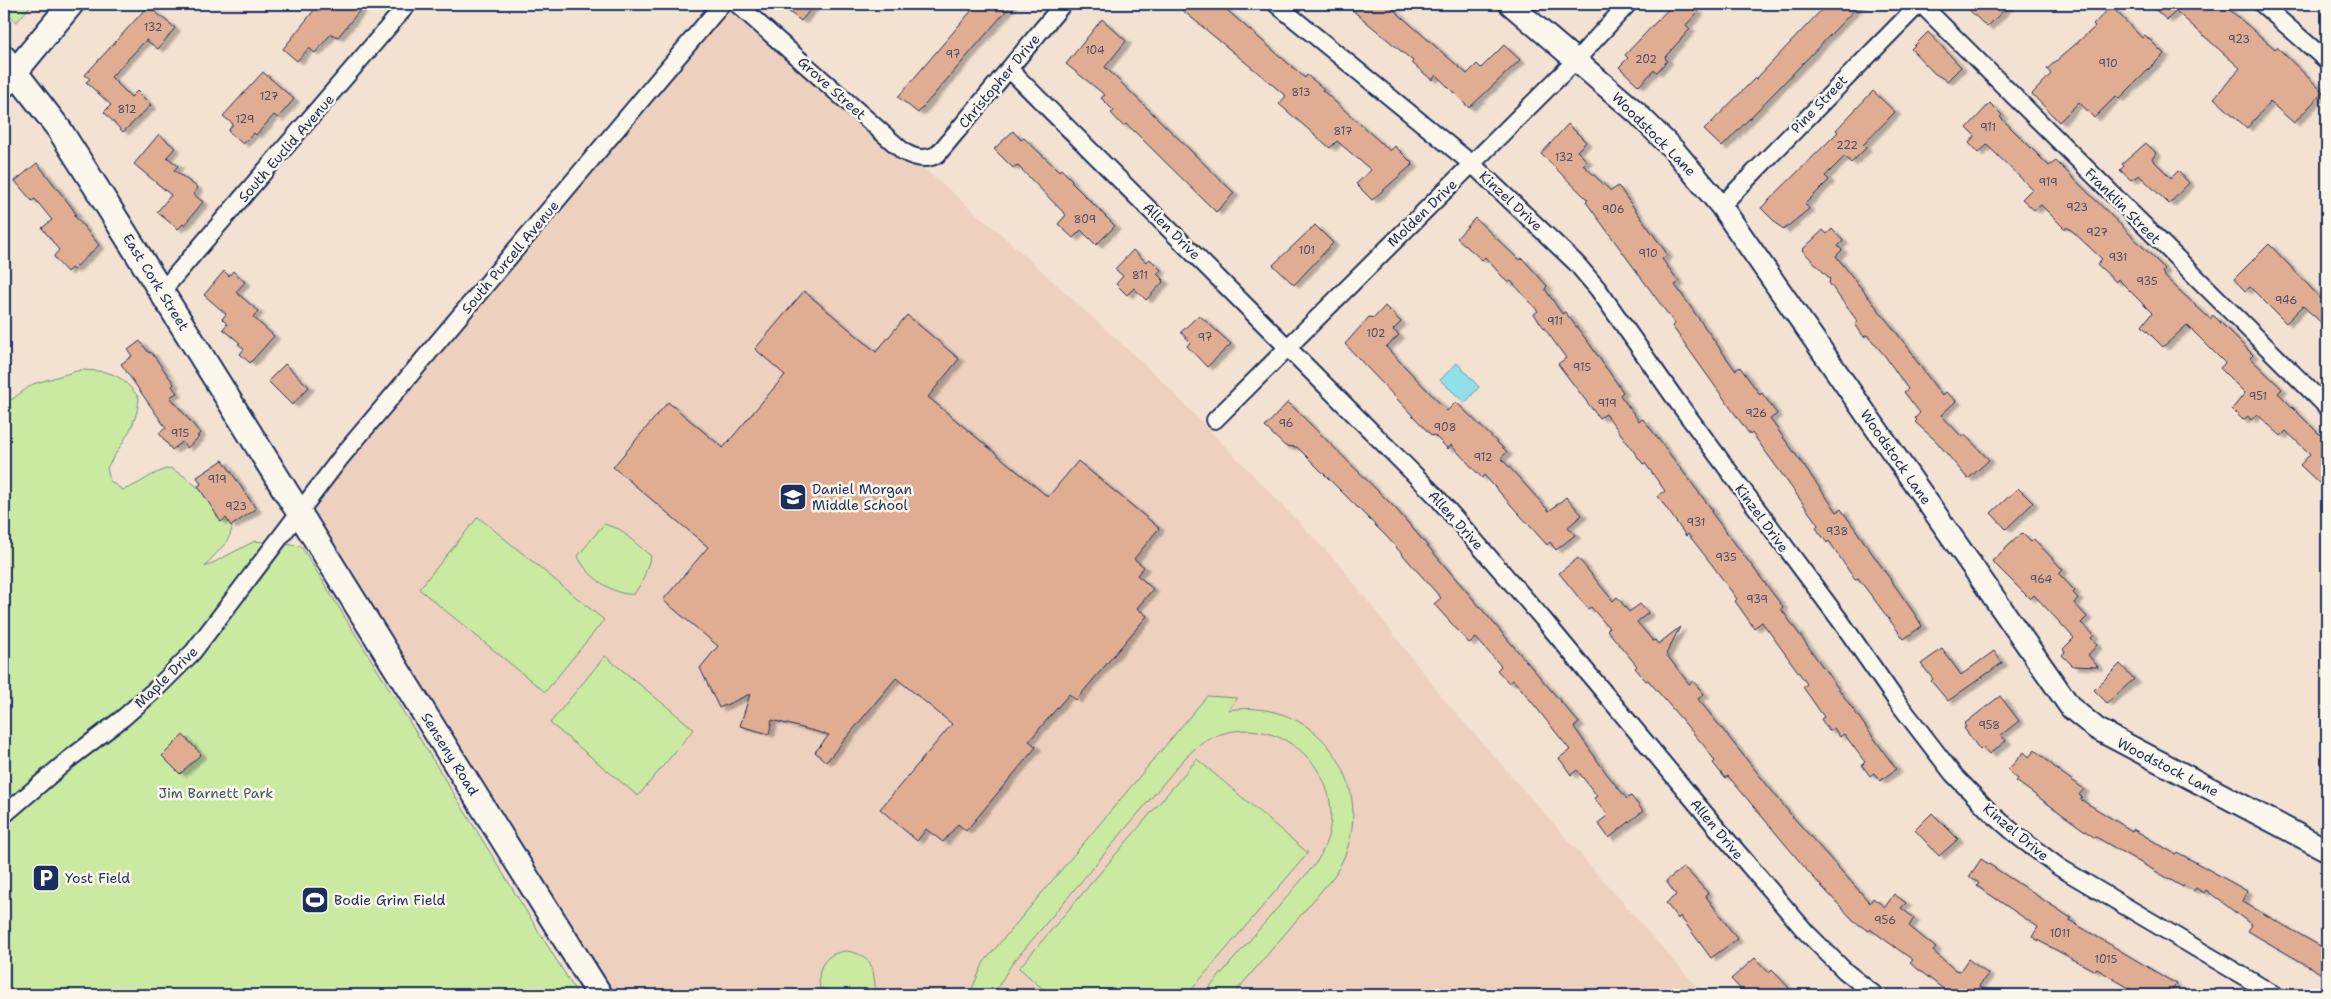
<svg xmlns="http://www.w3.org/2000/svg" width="2331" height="999" viewBox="0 0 2331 999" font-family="'Shantell Sans',sans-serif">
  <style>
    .built { fill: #edd1be }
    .green { fill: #caeaa2; stroke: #728c80 }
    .water { fill: #8fe0e9; stroke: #6199b1 }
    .building { fill: #e0ad92; stroke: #1b2f5e; filter: url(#shadow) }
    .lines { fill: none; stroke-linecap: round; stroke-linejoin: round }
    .minor-casing { stroke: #1b2f5e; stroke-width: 20 }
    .tertiary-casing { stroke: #1b2f5e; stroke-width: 25 }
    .secondary-casing { stroke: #1b2f5e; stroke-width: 28 }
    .minor { stroke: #fbf7ec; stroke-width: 16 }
    .tertiary { stroke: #fbf7ec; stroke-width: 21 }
    .secondary { stroke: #fbf7ec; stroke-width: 24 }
    .labels { text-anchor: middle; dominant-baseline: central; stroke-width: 5; stroke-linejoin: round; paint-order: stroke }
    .number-label { font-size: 11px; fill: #4c4e6b }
    .street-label { font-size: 14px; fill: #1b2f5e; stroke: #fbf7ec }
    .poi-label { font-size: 14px; fill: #1b2f5e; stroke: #fbf7ec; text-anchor: start }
    .park-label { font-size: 14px; fill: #3e546c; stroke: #fbf7ec }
  </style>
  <defs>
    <filter id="shadow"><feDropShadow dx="5.5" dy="3" stdDeviation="1" flood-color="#0004"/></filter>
  </defs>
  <rect width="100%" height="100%" fill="#f3e1d1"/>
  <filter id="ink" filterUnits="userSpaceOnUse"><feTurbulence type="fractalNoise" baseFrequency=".02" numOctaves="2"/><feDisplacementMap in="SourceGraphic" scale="10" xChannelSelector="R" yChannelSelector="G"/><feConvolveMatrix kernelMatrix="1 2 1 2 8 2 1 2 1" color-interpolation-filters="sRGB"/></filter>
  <g filter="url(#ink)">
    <path class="built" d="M737,4L904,152L1002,235L1158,377L1340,565L1442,697L1703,994L617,995L309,501L716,11Z"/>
    <path class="green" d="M4,4H32L17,22L4,10Z
      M80,370C112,371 120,373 139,398C137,427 121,443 107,468L110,481L123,490C140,485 152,472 170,468L184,476L232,516C235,542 218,548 205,567L255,541L301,546L578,995H4V405L33,384Z
      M478,517L604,620L545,692L419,589Z
      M604,524L619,529L651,556L642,582L634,594C614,597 584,573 578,556Z
      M605,656L694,729L638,796L550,723Z
      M1207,696L1237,698L1228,710C1324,695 1386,796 1334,876L1233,995H1203L1316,863C1373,773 1254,682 1184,759L1011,965L993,995H969L984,962Z
      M1197,759L1308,853L1187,995H1050L1019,968Z
      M846,951C876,955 873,971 876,995H841L820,988C816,968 825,953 846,951Z"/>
    <path class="water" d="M1457,363L1479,387L1465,403L1440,380Z"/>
    <path class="building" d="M319,4H365L338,37L331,34L315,53L309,48L297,61L283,49Z
      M779,4H815L801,21Z
      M977,4H1012L918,113L898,97Z
      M1175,4H1220L1305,78L1307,75L1324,89L1322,90L1390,151L1395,146L1413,164L1372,200L1356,184L1371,170L1337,141L1330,148L1279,104L1286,96Z
      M1345,4H1387L1467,74L1477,64L1481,68L1504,45L1520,60L1469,108L1436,75L1432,80L1412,63L1413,61Z
      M1673,4H1689L1698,12L1686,25L1690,29L1665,57L1667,61L1657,72L1654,70L1639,86L1619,67L1628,58L1625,55Z
      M1827,4H1860L1722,147L1704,130L1755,78L1756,79Z
      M1963,4H2010L1987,27Z
      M2149,4H2223L2275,49L2277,47L2323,92L2294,123L2270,102L2247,128L2214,98L2240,68L2176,11L2167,20Z
      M148,6L175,28L158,49L146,40L111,77L131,97L137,91L151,105L123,132L104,112L111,105L86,82L90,79L85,75Z
      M2111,6L2142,38L2145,35L2164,54L2119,99L2116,96L2094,118L2079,102L2059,122L2032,94L2051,74L2047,69L2095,27L2093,25Z
      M1102,19L1126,41L1105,67L1234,193L1216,212L1134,131L1126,124L1123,126L1111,113L1114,111L1101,98L1105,95L1066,64Z
      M1928,32L1961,67L1947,81L1934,73L1911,49Z
      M263,72L294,99L278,118L274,115L256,135L254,133L243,144L228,131L233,124L223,116Z
      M1873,91L1895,112L1863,145L1866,148L1851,163L1845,156L1825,176L1829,180L1805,204L1809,209L1783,230L1761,208L1838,132L1836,130Z
      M1990,103L2002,115L2000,117L2049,166L2056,161L2165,269L2162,272L2165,277L2210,319L2213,315L2253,355L2250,358L2282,389L2278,393L2327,442V477L2319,483L2300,465L2310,454L2286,431L2281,436L2257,414L2251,420L2248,416L2243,420L2232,409L2245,393L2220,368L2225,363L2187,325L2163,347L2142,326L2152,313L2118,279L2116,282L2097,264L2102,259L2069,228H2064L2041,205L2034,210L2022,199L2032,189L1987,145L1978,153L1969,143L1975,136L1967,128Z
      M1568,124L1586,142L1577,151L1587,161L1583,165L1611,191L1618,186L1665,251L1667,255L1662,259L1679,282L1675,285L1735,370L1740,367L1760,395L1762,393L1777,414L1770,419L1837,512L1841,509L1916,616L1922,626L1904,639L1858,578L1855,580L1829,541L1827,543L1816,528L1818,525L1792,488L1752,433L1750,435L1672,326L1675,324L1586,202L1588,200L1541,154Z
      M1013,131L1021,140L1024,138L1059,171L1061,169L1072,180L1071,182L1115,226L1096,245L1081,230L1073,238L1058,224L1066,215L1017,165L1013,168L994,149Z
      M159,134L175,148L167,157L178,166L174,170L198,188L193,194L203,202L184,225L183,224L178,229L157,212L171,195L134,164Z
      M2146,143L2156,153L2152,159L2171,178L2178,171L2189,183L2169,204L2139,175L2131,180L2120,170L2124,166L2122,164Z
      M37,163L70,205L76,214L74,215L99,245L73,270L71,268L67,272L56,260L54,256L59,250L42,228L52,220L35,199L32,201L15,181Z
      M1475,218L1519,260L1522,258L1547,286L1545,289L1562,314L1565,312L1588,342L1623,392L1620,395L1639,421L1643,419L1703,498L1713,511L1711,512L1783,607L1781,609L1896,769L1880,781L1874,773L1870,776L1862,765L1865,762L1844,734L1840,737L1834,728L1829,731L1821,719L1824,717L1803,687L1807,684L1778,644L1762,622L1754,628L1735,601L1737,599L1713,566L1688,534L1686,536L1658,496L1665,491L1645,463L1643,464L1606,414L1599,418L1558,364L1566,358L1534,314L1538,311L1511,281L1508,283L1485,257L1482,260L1457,238Z
      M1315,225L1333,243L1294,285L1273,265Z
      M1832,229L1843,241L1838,246L1842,250L1836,256L1913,354L1912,355L1942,396L1946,392L1956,401L1941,415L1962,437L1965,435L1989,460L1968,479L1936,441L1915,422L1917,420L1915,418L1920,413L1904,392L1908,389L1885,356L1867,335L1864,337L1855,324L1858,322L1829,283L1830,279L1802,250L1823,230L1827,234Z
      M2269,244L2327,305V328L2303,306L2286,323L2250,287L2245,291L2234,279Z
      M1133,250L1146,262L1150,259L1161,270L1157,274L1164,281L1146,300L1134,288L1127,295L1116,284L1123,276L1115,269Z
      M224,271L229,276L233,271L245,282L236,292L258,311L253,317L274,336L250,363L240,354L244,349L238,344L240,343L223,329L227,324L222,319L226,314L204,295Z
      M804,291L876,352L907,315L959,359L928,397L1048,497L1078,461L1159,528L1134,559L1144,567L1137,575L1153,589L1137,608L1147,616L1076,700L1069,694L1029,741L1036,747L966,831L958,824L943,842L926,829L917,841L880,809L952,724L896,678L826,762L815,752L829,735L772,720L769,734L740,726L750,694L719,708L700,668L718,646L663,600L708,547L613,467L668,402L723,448L785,375L755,349Z
      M1385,306L1401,322L1393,330L1399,335L1386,347L1447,411L1456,402L1507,452L1501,458L1549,511L1566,497L1582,515L1568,527L1575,535L1556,550L1550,542L1547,545L1484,475L1482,478L1451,445L1448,449L1434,435L1432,436L1345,344L1369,317L1374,318Z
      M1199,315L1231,344L1207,367L1187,346L1190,342L1181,332Z
      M140,341L149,353L151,352L174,384L172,386L177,393L170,397L200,433L197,436L199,437L187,448L182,442L172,450L159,433L166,428L121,364L132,356L128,350Z
      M285,364L309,387L292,405L268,381Z
      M1288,402L1396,509L1579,723L1574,727L1606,773L1627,799L1631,796L1643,811L1609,838L1598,823L1608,815L1594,798L1597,796L1577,770L1571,775L1559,758L1570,750L1523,691L1513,680L1509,683L1497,670L1501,666L1476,638L1469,643L1434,604L1441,598L1387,537L1297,447L1285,446L1265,427Z
      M223,460L256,509L231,526L226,518L221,522L198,486L201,484L197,477Z
      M2018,488L2033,503L2006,529L1991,513Z
      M2022,533L2031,542L2034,539L2063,570L2059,574L2075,591L2073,593L2078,598L2074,603L2087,617L2081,623L2094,635L2091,638L2097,645L2088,655L2098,667L2073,666L2062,655L2065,652L2063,649L2074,638L2036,597L2034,595L2030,599L1992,561Z
      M1578,558L1613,601L1617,597L1629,612L1640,604L1648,613L1637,622L1653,641L1655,640L1658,644L1680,627L1666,654L1689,684L1693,681L1704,694L1698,699L1792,816L1870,903L1873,898L1885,907L1894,894L1906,903L1901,908L1914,918L1909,926L1936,948L1933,951L1955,970L1960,971L1968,959L1988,974L1979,986L1992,995H1951L1910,963L1913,960L1870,929L1868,931L1854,921L1811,875L1728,776L1725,778L1713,763L1715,761L1705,747L1648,680L1646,681L1635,668L1637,666L1607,630L1609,628L1591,607L1588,609L1559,573Z
      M1942,649L1961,675L1994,651L2002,663L1948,701L1931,681L1933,679L1921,664Z
      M2120,664L2134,679L2107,703L2094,690Z
      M2000,696L2019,721L2001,735L2006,741L1989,754L1983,747L1980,750L1964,728L1966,727L1964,724Z
      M183,735L201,754L180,774L162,756Z
      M2035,750L2059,771L2084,789L2079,795L2082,797L2080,799L2132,831L2133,829L2175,854L2177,852L2247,891L2243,902L2327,950V966L2322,974L2248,931L2252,925L2206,890L2204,893L2196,888L2194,891L2184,885L2183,887L2096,837L2095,838L2016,781L2018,779L2008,770L2024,752L2029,757Z
      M1932,813L1958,839L1939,856L1915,830Z
      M1981,859L2071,918L2069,920L2176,984L2169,995H2131L2134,991L2097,969L2095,971L2032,937L2038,927L1977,886L1979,883L1969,877Z
      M1684,867L1708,893L1705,895L1737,939L1711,958L1680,916L1678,919L1666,903L1676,895L1666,881Z
      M1755,958L1769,973L1772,970L1789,988L1782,995H1746L1731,979Z"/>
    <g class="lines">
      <g class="minor-casing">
        <path id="minor" d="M737,4L904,152C915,158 926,161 938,154L1063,4
          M1276,4L1472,164L1576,263L1598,289L1676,400L1842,623L1896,700L1953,774L1989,811L2020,838L2059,867L2275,995
          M1921,4L2327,407
          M2262,4L2327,61
          M1009,69L1435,495L1543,619L1716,827L1806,932L1845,971L1875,995
          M1721,206L1919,4
          M162,291L408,4
          M1215,420L1576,60L1628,4
          M4,815L68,760L123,718L157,688L193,652L342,456L722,4"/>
      </g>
      <g class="tertiary-casing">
        <path id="tertiary" d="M1510,4L1636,112L1674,150L1721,206L2071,708L2097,729L2327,850"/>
      </g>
      <g class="secondary-casing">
        <path id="secondary" d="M4,58L59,129L96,187L600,995
          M5,84L71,4"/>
      </g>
      <use href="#minor" class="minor"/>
      <use href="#tertiary" class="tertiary"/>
      <use href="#secondary" class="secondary"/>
    </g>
  </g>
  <defs>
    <g id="school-square" transform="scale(1.4375)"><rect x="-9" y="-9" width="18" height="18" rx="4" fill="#1b2f5e" stroke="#fbf7ec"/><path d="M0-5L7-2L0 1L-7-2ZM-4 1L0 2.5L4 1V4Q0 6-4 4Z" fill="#fff"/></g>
    <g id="parking-square" transform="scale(1.4375)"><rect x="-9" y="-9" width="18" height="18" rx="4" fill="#1b2f5e" stroke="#fbf7ec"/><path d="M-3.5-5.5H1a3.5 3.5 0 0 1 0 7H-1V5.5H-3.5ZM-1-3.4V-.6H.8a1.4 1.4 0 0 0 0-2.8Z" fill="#fff"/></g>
    <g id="stadium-square" transform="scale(1.4375)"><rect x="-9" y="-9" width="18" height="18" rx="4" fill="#1b2f5e" stroke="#fbf7ec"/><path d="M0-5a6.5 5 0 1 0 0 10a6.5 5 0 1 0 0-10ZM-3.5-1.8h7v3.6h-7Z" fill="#fff"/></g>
  </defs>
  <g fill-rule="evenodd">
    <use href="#school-square" x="793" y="497"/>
    <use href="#parking-square" x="46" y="878"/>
    <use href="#stadium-square" x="315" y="900"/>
  </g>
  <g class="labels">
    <g class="number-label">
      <text x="153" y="27">132</text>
      <text x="2239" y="39">923</text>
      <text x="1095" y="50">104</text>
      <text x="953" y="54">97</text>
      <text x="1646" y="59">202</text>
      <text x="2108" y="63">910</text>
      <text x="1301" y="92">813</text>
      <text x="269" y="96">127</text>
      <text x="127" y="109">812</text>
      <text x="245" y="119">129</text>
      <text x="1988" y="127">911</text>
      <text x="1343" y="131">817</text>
      <text x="1847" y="145">222</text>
      <text x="1564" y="157">132</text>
      <text x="2048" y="182">919</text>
      <text x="2077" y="207">923</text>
      <text x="1613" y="209">906</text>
      <text x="1085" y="219">809</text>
      <text x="2097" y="232">927</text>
      <text x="1307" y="250">101</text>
      <text x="1648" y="253">910</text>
      <text x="2118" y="257">931</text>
      <text x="1140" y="275">811</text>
      <text x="2147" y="281">935</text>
      <text x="2286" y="300">946</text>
      <text x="1555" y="321">911</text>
      <text x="1376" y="333">102</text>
      <text x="1205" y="337">97</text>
      <text x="1582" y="367">915</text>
      <text x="2258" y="396">951</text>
      <text x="1607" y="403">919</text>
      <text x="1756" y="413">926</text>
      <text x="1286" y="423">96</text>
      <text x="1445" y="427">908</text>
      <text x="180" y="433">915</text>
      <text x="1483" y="457">912</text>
      <text x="217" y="479">919</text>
      <text x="236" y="506">923</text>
      <text x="1696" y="522">931</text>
      <text x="1837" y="531">938</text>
      <text x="1726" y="557">935</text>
      <text x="2041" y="579">964</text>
      <text x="1757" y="599">939</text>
      <text x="1989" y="725">958</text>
      <text x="1885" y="920">956</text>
      <text x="2060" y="933">1011</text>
      <text x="2106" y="959">1015</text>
    </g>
    <g class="street-label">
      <text transform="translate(999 81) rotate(-50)">Christopher Drive</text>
      <text transform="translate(832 88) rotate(42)">Grove Street</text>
      <text transform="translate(1819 104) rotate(-46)">Pine Street</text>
      <text transform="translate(1654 134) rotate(45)">Woodstock Lane</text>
      <text transform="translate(286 148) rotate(-49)">South Euclid Avenue</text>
      <text transform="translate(1511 201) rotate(43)">Kinzel Drive</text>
      <text transform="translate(2123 206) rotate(45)">Franklin Street</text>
      <text transform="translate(1422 213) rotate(-44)">Molden Drive</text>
      <text transform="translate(1172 231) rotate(45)">Allen Drive</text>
      <text transform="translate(510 257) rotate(-50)">South Purcell Avenue</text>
      <text transform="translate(156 282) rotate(58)">East Cork Street</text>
      <text transform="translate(1896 457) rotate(55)">Woodstock Lane</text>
      <text transform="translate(1762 518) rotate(54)">Kinzel Drive</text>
      <text transform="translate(1456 520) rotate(48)">Allen Drive</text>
      <text transform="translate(166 677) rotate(-44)">Maple Drive</text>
      <text transform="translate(450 754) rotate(58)">Senseny Road</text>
      <text transform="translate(2168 767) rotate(27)">Woodstock Lane</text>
      <text transform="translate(1717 829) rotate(50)">Allen Drive</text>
      <text transform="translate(2016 832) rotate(40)">Kinzel Drive</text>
    </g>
    <g class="poi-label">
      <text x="812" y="489">Daniel Morgan<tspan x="812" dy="16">Middle School</tspan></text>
      <text x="65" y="878">Yost Field</text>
      <text x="334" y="900">Bodie Grim Field</text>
    </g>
    <g class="park-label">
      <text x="216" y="793">Jim Barnett Park</text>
    </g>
  </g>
  <rect width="2331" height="999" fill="none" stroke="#fbf7ec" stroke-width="20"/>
  <rect x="10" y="10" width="2311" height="979" fill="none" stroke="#1b2f5e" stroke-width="2" filter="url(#ink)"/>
</svg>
